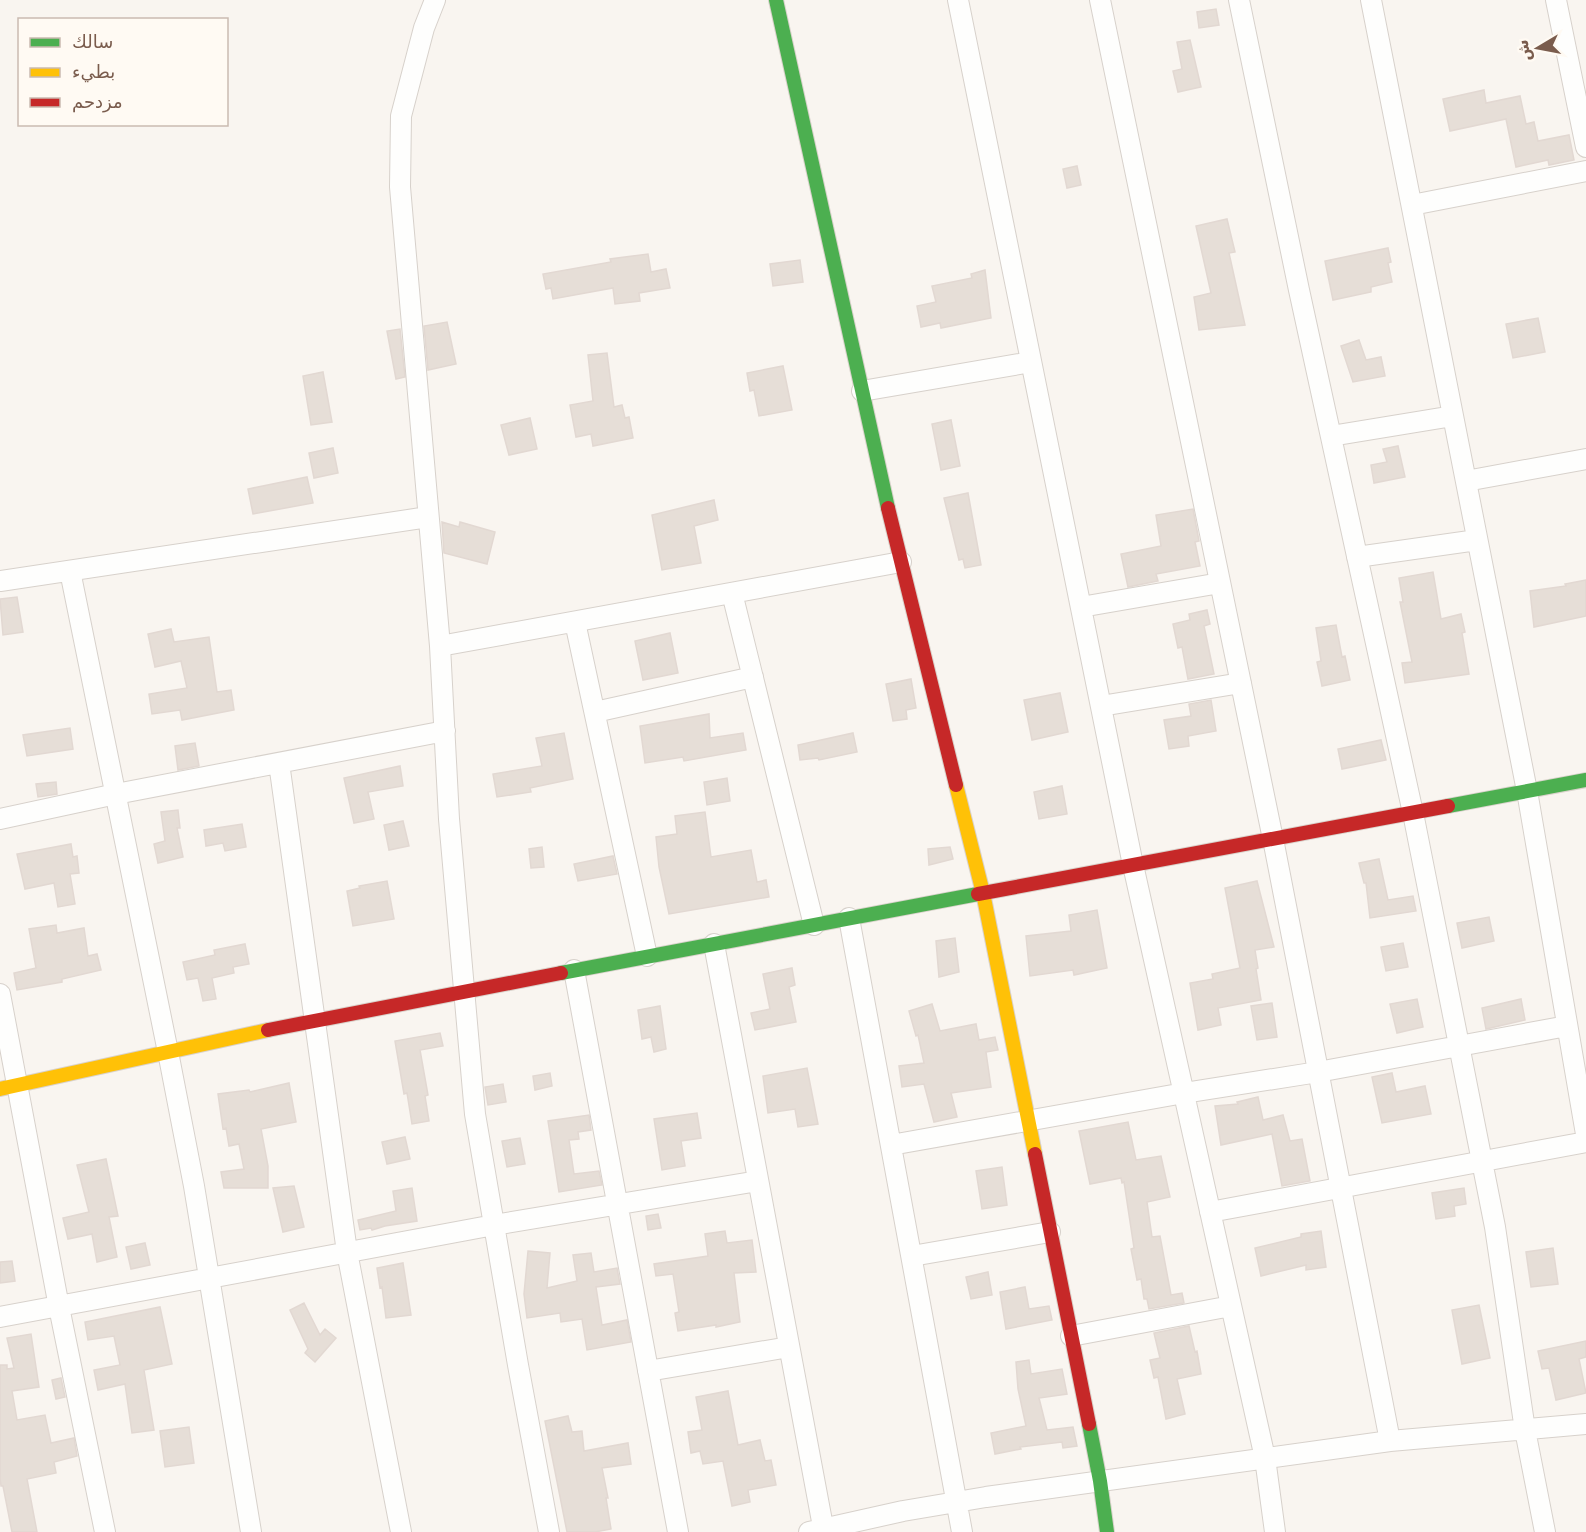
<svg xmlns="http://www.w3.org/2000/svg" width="1586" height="1532" viewBox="0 0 1586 1532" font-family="'DejaVu Sans','Noto Sans Arabic',sans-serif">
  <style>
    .building { fill: #e6ded7; stroke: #e2d8d2; stroke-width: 1.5 }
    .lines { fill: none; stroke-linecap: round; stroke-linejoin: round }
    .street-casing { stroke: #d7d1cb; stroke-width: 22 }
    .fast-casing { stroke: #d9d2cb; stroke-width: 16 }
    .slow-casing { stroke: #d9d2cb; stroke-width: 16 }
    .jam-casing { stroke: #d9d2cb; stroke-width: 16 }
    .street { stroke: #fefefd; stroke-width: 20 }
    .fast { stroke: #4caf50; stroke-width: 14 }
    .slow { stroke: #ffc107; stroke-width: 14 }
    .jam { stroke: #c62828; stroke-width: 14 }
  </style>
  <rect width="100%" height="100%" fill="#f9f5f0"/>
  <path class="building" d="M1216,9L1219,25L1199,28L1197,12Z
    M1190,40L1201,87L1178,92L1173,71L1182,69L1177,42Z
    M1484,90L1486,103L1520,96L1526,124L1534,122L1538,141L1569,135L1574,160L1549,165L1548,160L1516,167L1506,119L1450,131L1443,99Z
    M1077,166L1081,185L1067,188L1063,169Z
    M1227,219L1235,252L1229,253L1245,325L1199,330L1194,297L1211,293L1196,226Z
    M1388,248L1391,262L1388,263L1392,282L1371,287V292L1333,300L1325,261Z
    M648,254L651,272L666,269L670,288L639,293L640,301L615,304L613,288L553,299L551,288L546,289L543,274L611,262L610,259Z
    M800,260L803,282L773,286L770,264Z
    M985,270L991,318L941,328L940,323L921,327L917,306L936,302L932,286L972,278L971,274Z
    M1538,318L1545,352L1513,358L1506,324Z
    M447,322L456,364L428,370L424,326Z
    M400,329L405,377L396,379L387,331Z
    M1359,340L1366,360L1381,357L1385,376L1353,382L1341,346Z
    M607,353L614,407L622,405L625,418L629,417L633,438L593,446L591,434L576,437L570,405L593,401L588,355Z
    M783,366L792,410L759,416L754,390L750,391L747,373Z
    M323,372L332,422L311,425L303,376Z
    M530,418L537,449L509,455L501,425Z
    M951,420L960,466L941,470L932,424Z
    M1398,446L1405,477L1374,483L1371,465L1387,462L1383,449Z
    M333,448L338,473L314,478L309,453Z
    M307,477L313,503L253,514L248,489Z
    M968,493L981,565L965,568L963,559L959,560L944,498Z
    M714,500L718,520L694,526L701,563L662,570L652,515Z
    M1193,509L1199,541L1195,542L1200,566L1156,574L1158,581L1128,587L1121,554L1161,546L1156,515Z
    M442,522L459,527L460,522L495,532L487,564L444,553Z
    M1433,572L1441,619L1461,614L1465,632L1462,633L1469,674L1405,683L1402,663L1412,662L1400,602H1403L1399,578Z
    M1586,580V616L1534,627L1530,591L1566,586L1565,584Z
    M17,597L23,632L3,635L0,599Z
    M1207,610L1210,624L1204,626L1214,674L1188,679L1182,647L1178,648L1173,624L1190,620L1189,614Z
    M1336,625L1342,657L1345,656L1350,680L1322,686L1317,662L1321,661L1316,628Z
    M171,629L174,642L209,637L217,692L231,690L234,710L182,720L180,710L152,714L149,694L187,688L181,661L155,667L148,634Z
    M670,633L678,673L643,680L635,641Z
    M911,679L916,708L906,710L907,719L893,721L886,684Z
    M1060,693L1068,732L1032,740L1024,700Z
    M1211,700L1216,731L1188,736L1189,746L1169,749L1164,720L1191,716L1189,704Z
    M709,714L710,738L743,733L746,750L684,761L683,757L645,763L640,726Z
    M70,728L73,749L27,756L23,735Z
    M564,733L573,779L530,788L531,792L497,797L493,774L542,766L536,738Z
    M853,733L857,752L819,760L818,758L800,760L798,745Z
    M1381,740L1386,760L1342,769L1338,749Z
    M195,743L199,766L178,770L175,746Z
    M400,766L403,786L368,792L374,819L354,823L344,778Z
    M727,778L730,801L707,805L704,782Z
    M56,782L57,794L38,797L36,784Z
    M1062,786L1067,814L1039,819L1034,792Z
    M178,810L180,828H177L183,857L158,863L154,844L165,841L161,812Z
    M705,812L711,857L751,850L757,882L766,880L769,897L669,914L659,867L656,837L677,834L675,816Z
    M403,821L409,846L389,850L384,825Z
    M242,824L246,847L225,851L223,843L206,846L204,830Z
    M71,844L73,857L77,856L79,873L70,874L75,904L58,907L54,883L25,889L17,854Z
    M542,847L544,867L531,868L529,849Z
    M950,847L953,859L929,865L928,849Z
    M613,856L617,874L578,881L574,864Z
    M1379,859L1388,900L1413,896L1416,911L1370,918L1366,883H1364L1359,863Z
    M387,881L394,919L353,926L347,891L360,888L359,886Z
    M1257,881L1274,947L1255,950L1258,968L1256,969L1261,1000L1218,1008L1221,1025L1198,1030L1190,983L1213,979L1212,974L1240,968L1225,888Z
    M1097,910L1107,968L1074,975L1073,970L1030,976L1026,936L1071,931L1069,915Z
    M1489,917L1494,941L1462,948L1457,923Z
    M56,925L57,933L84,928L88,956L97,954L101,970L62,979V982L17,990L14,973L36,968L29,929Z
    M955,938L959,972L939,977L936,941Z
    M1403,943L1408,967L1386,971L1381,947Z
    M245,944L249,964L233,967L234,973L212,978L216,999L203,1001L198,978L187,980L183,962L215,955L214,950Z
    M792,968L795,985L789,987L796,1022L755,1030L751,1013L770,1009L763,974Z
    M1417,999L1423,1027L1397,1033L1390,1004Z
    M1521,999L1525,1020L1486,1029L1482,1008Z
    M1272,1003L1277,1037L1257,1040L1251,1006Z
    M932,1004L940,1031L976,1024L979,1040L995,1037L998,1050L986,1052L991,1087L951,1093L957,1117L934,1122L924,1084L902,1087L899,1066L924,1063L918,1035L916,1036L909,1011Z
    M660,1006L666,1049L654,1052L651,1037L642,1039L638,1010Z
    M440,1033L443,1046L420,1050L428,1095L425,1096L429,1121L412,1124L407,1093L404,1094L395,1041Z
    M807,1068L818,1124L798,1127L795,1109L768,1113L763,1076Z
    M550,1073L552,1086L535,1090L533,1076Z
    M1392,1073L1396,1092L1425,1086L1431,1114L1382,1123L1372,1077Z
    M289,1083L296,1122L261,1129L268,1166V1188H224L221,1172L244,1169L239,1144L229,1146L226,1128L223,1129L218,1094L249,1090L250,1092Z
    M503,1084L506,1102L488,1105L485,1087Z
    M1258,1097L1263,1120L1283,1115L1290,1141L1302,1139L1310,1181L1282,1186L1272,1134L1221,1145L1215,1106L1238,1104L1237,1102Z
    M697,1113L701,1138L681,1141L685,1166L662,1170L654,1119Z
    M589,1115L591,1130L578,1132L579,1139L569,1140L574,1174L599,1171L602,1185L559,1192L548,1121Z
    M1128,1122L1136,1160L1161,1156L1170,1197L1147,1202L1152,1237L1160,1236L1171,1295L1182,1293L1184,1303L1149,1309L1147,1299H1144L1141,1279L1137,1280L1131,1249L1134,1248L1124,1182L1122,1183L1121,1178L1090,1184L1079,1131Z
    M405,1137L410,1159L387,1164L382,1142Z
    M520,1138L525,1164L507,1167L502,1141Z
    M106,1159L118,1216L109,1217L117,1257L97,1262L92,1234L68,1239L63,1218L89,1212L77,1165Z
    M1002,1167L1007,1205L982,1209L976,1171Z
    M294,1186L304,1227L283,1232L273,1188Z
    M412,1188L417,1221L385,1226L372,1230L371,1228L360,1230L358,1220L396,1211L393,1191Z
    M1464,1188L1466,1204L1454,1206L1455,1216L1436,1219L1432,1193Z
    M658,1214L661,1228L648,1230L646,1216Z
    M725,1231L727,1243L752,1240L756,1272L734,1273L740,1322L716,1327V1325L678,1331L675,1313L679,1312L673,1274L656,1276L654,1264L708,1256L705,1234Z
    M1321,1231L1326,1267L1306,1270V1265L1261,1276L1255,1248L1301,1237V1234Z
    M145,1243L150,1265L131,1269L126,1247Z
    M1553,1248L1558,1284L1531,1287L1526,1252Z
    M528,1251L550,1253L547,1288L577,1281L573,1255L591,1253L594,1272L617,1268L620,1284L596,1287L602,1325L627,1320L631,1342L587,1350L582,1319L561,1322L560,1313L527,1318L524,1294Z
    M12,1261L15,1281L0,1283V1262Z
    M403,1263L411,1315L386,1318L382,1287L380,1288L377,1268Z
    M988,1272L992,1295L971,1299L966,1277Z
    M1025,1287L1029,1309L1049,1306L1052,1320L1006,1329L1000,1292Z
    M304,1303L320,1335L325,1329L336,1338L315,1362L305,1353L308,1349L290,1310Z
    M1479,1305L1490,1358L1462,1364L1452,1310Z
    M160,1307L172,1364L144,1370L154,1430L132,1433L125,1384L98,1390L94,1370L120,1365L114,1336L88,1340L85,1322Z
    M1189,1326L1195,1352L1197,1351L1201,1374L1177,1379L1185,1414L1166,1419L1158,1377L1154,1378L1150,1360L1160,1358L1154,1333Z
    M31,1334L39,1387L12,1391L17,1420L45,1415L51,1443L74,1438L77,1456L54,1462L56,1473L27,1479L37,1532H12L3,1486H1L0,1478V1365H7V1369L14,1368L7,1338Z
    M1586,1341V1357L1579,1359L1586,1393L1556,1400L1549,1368L1542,1369L1538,1351Z
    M1029,1360L1031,1374L1062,1369L1067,1394L1039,1398L1047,1430L1073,1427L1077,1446L1063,1448L1062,1442L1020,1447L1021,1449L995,1454L991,1433L1026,1426L1018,1389L1016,1362Z
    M61,1378L65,1397L56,1399L52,1380Z
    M728,1391L738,1445L760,1440L765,1461L771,1460L776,1485L748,1490L750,1502L732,1506L723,1461L703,1464L700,1451L691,1453L688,1432L702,1430L696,1397Z
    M568,1416L572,1432L582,1431L584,1451L628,1443L631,1464L602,1468L608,1498H606L611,1529L595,1532H567L545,1421Z
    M189,1427L194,1463L165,1467L160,1431Z"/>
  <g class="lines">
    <g class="street-casing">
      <path id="street" d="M435,0L424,28L401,116L400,187L440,646L449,819L475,1114L518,1365L549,1532
        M958,0L1133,865L1265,1458L1275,1532
        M1100,0L1273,839L1390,1441
        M1239,0L1299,290L1413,813L1495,1227L1525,1430L1545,1532
        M1371,0L1527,791L1586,1134
        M1556,0L1586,147
        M1412,205L1586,171
        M862,391L1031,362
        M1331,436L1453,416
        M1466,481L1586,459
        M1357,557L1477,540
        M70,571L168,1052L194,1186L251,1532
        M0,581L428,517
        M732,593L814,925
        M1081,607L1220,583
        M575,622L647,956
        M440,646L901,562
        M1101,706L1241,683
        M595,712L753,677
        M279,763L347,1252L401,1532
        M0,819L116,794L445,731
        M849,918L962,1532
        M714,944L824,1532
        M574,970L678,1532
        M0,994L59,1307L105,1532
        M891,1145L1184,1093L1318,1072L1567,1026
        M1210,1212L1586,1142
        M912,1256L1050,1232
        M0,1317L494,1225L758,1181
        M1071,1336L1231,1306
        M648,1371L789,1347
        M809,1532L903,1511L986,1497L1390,1441L1586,1424"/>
    </g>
    <g class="fast-casing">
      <path id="fast" d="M776,0L888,508
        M1448,806L1586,780
        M561,973L978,894
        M1089,1424L1100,1481L1107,1532"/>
    </g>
    <g class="slow-casing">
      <path id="slow" d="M956,785L983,893L1035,1154
        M0,1089L268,1030"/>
    </g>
    <g class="jam-casing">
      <path id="jam" d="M888,508L956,785
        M978,894L1448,806
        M268,1030L561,973
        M1035,1154L1089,1424"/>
    </g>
    <use href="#street" class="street"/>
    <use href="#fast" class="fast"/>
    <use href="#slow" class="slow"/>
    <use href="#jam" class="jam"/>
  </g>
  <rect x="18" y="18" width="210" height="108" fill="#fffaf3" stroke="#cabbb1" stroke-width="1.5"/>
  <rect x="30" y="38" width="30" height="9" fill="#4caf50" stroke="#cabbb1" stroke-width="1.5"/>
  <text x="72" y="48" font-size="18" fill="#7a5c4d">سالك</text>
  <rect x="30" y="68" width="30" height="9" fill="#ffc107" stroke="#cabbb1" stroke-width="1.5"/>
  <text x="72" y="78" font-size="18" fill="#7a5c4d">بطيء</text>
  <rect x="30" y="98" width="30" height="9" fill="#c62828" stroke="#cabbb1" stroke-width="1.5"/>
  <text x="72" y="108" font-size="18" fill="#7a5c4d">مزدحم</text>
  <g transform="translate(1538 48) rotate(260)" stroke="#fffaf3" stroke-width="4.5" paint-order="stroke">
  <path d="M0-4.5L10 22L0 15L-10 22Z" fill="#7a5c4d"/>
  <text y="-9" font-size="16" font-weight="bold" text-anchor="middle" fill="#7a5c4d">ش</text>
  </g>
</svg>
